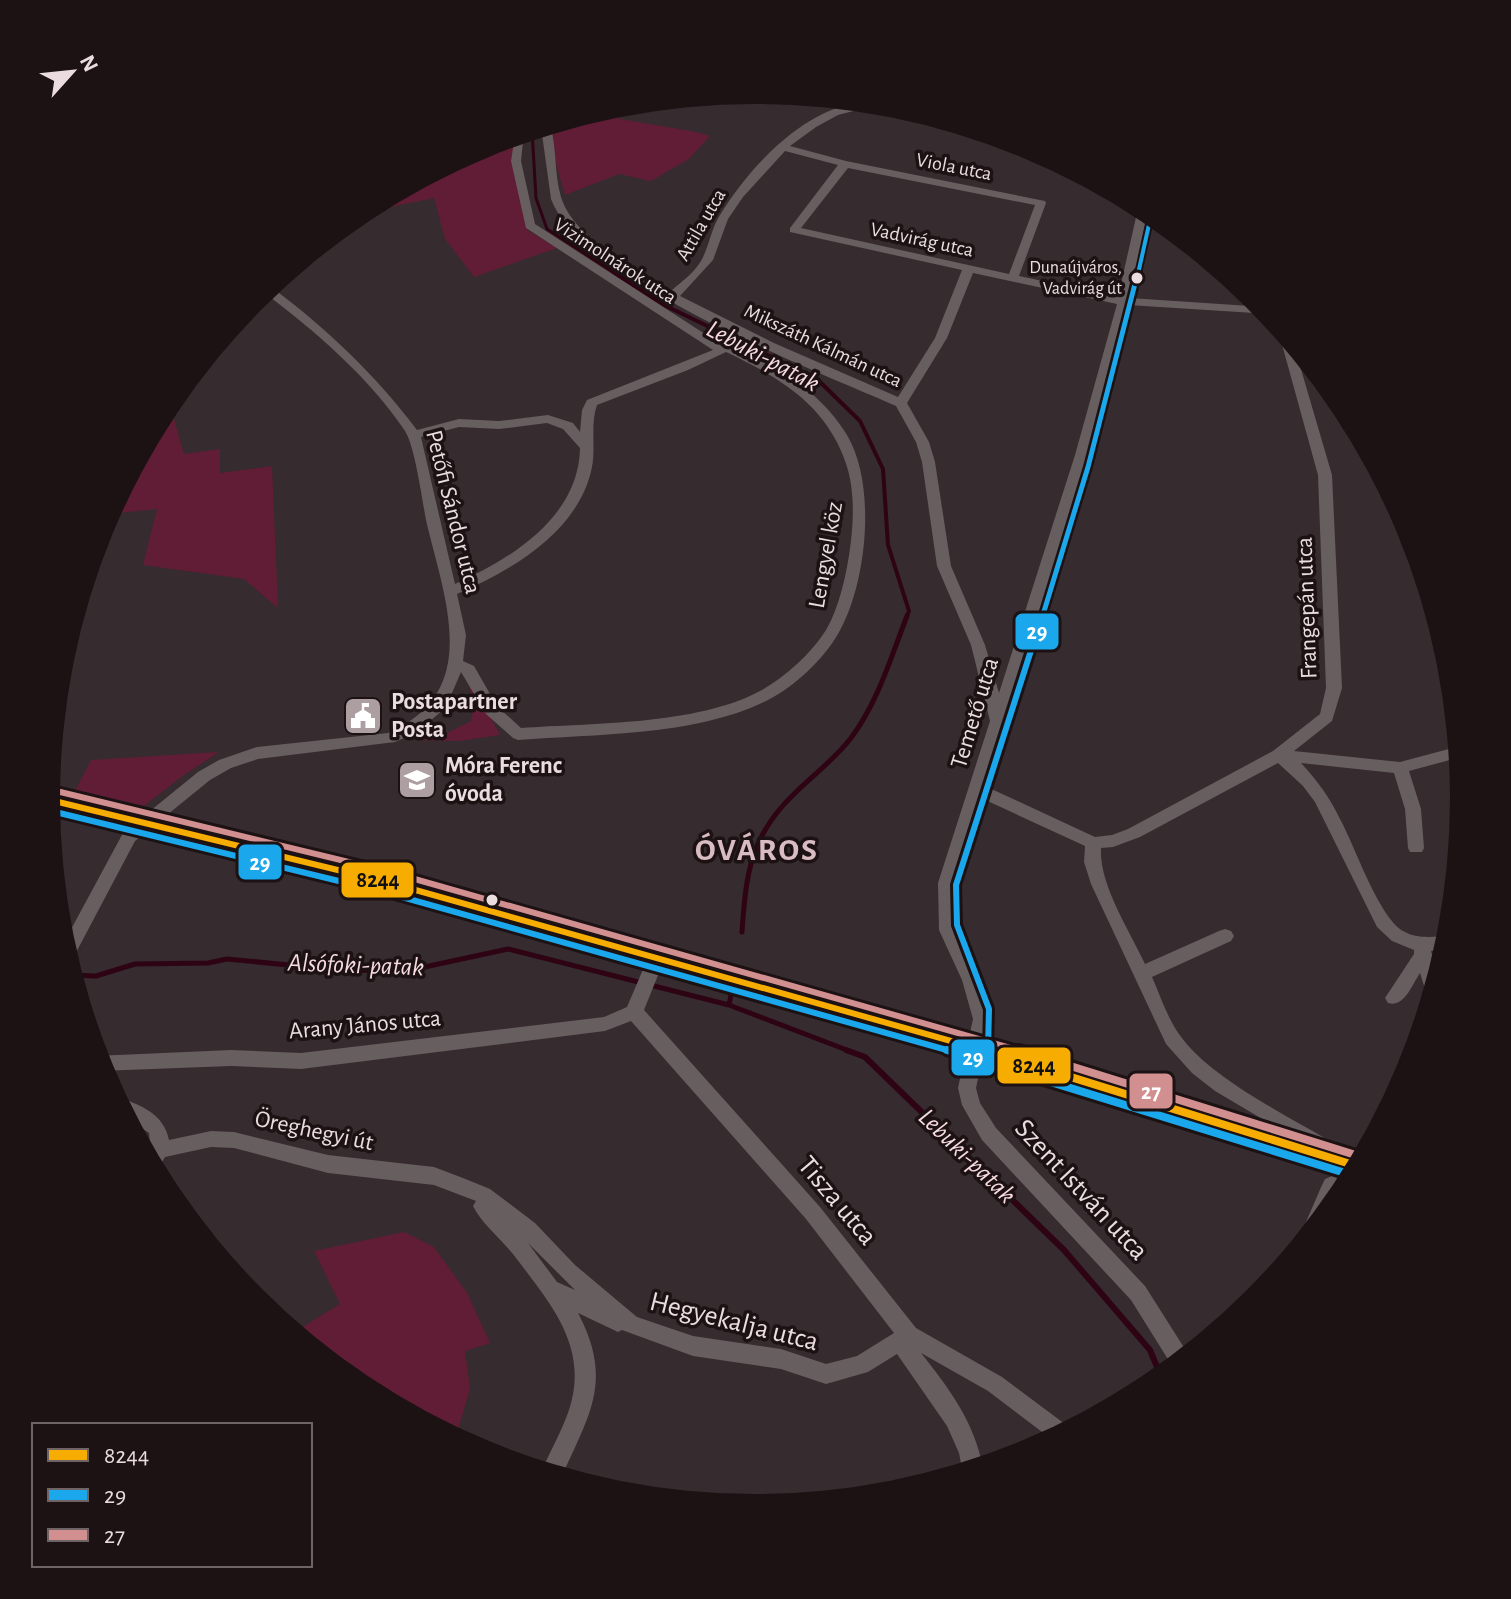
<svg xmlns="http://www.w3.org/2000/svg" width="1511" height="1599" viewBox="0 0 1511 1599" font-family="'Alegreya Sans',sans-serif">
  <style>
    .green { fill: #611d36 }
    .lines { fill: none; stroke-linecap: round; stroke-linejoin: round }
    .stream-far3 { stroke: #2e0414; stroke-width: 3 }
    .stream-far2 { stroke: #2e0414; stroke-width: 4 }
    .stream-far1 { stroke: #2e0414; stroke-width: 5 }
    .stream { stroke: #2e0414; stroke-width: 6 }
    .street { fill: #675e60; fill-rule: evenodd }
    .secondary { fill: #675e60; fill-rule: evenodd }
    .bus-1-far1-casing { stroke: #1c1214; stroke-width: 12 }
    .bus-1-casing { stroke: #1c1214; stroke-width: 14 }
    .bus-2-far3-casing { stroke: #1c1214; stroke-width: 8 }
    .bus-2-far2-casing { stroke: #1c1214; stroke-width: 10 }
    .bus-2-far1-casing { stroke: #1c1214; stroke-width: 12 }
    .bus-2-casing { stroke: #1c1214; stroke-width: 14 }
    .bus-3-far1-casing { stroke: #1c1214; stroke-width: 12 }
    .bus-3-casing { stroke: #1c1214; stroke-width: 14 }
    .bus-1-far1 { stroke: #f6ac00; stroke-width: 6 }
    .bus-1 { stroke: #f6ac00; stroke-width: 8 }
    .bus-2-far3 { stroke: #1ba7eb; stroke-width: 4 }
    .bus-2-far2 { stroke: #1ba7eb; stroke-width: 5 }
    .bus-2-far1 { stroke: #1ba7eb; stroke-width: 6 }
    .bus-2 { stroke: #1ba7eb; stroke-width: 8 }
    .bus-3-far1 { stroke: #d28f8f; stroke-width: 6 }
    .bus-3 { stroke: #d28f8f; stroke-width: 8 }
    .bus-dot { fill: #ebdcdf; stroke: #1c1214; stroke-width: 3 }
    .labels { text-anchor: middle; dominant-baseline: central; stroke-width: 7; stroke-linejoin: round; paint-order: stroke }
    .far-bus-label { font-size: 18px; fill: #ebdcdf; stroke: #1c1214; text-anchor: end }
    .far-street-label { font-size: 20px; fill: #ebdcdf; stroke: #1c1214 }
    .street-label { font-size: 24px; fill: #ebdcdf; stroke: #1c1214 }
    .poi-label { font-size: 24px; font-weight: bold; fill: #ebdcdf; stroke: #1c1214; text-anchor: start }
    .water-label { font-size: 26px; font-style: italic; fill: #f7dbe1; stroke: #1c1214 }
    .near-street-label { font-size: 28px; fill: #ebdcdf; stroke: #1c1214 }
    .district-label { font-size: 32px; font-weight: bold; letter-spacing: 2px; fill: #d8bcc2; stroke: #1c1214 }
    .line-badge { stroke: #1c1214; stroke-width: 3 }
    .badge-label { font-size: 22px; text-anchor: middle; font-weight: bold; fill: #fff }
    .pale-badge-label { font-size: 22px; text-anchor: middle; font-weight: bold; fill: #111 }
  </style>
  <rect width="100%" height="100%" fill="#362b2e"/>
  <path class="green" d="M586,113L696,132L710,136L689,159L651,181L619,174L565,195L553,153L549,124Z
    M517,134L512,161C519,169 522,214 527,230L557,248L474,277L445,239L434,198L356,214L484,144Z
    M169,401L184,454L220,449V473L272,466L278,608L244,579L143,565L157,509L108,514Z
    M468,681H471L500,735L459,741L415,740L445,734L471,721L474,706Z
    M219,752L181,777L144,806L75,791L91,760Z
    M404,1232L434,1247L467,1293L490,1343L465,1351L470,1389L455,1439L361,1389L293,1333L340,1304L314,1251Z"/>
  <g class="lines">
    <path class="stream-far3" d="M532,130L536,198L547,229L616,274"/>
    <path class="stream-far2" d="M613,272L666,306L817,379L860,421L883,469L888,545L909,611L906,618"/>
    <path class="stream-far1" d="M742,932C746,874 750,836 794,794C813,775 835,759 851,738C878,702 891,657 907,616
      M71,975L96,976L135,964L208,963L227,959L340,970L406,971L508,949L729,1005
      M731,995L729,1005L852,1052"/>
    <path class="stream" d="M846,1050L865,1057L1064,1250L1150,1350L1162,1379"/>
    <path class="street" d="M865,101L884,103L838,115L816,127L790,146L846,161L1045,201L1046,203L1019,276L1118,297L1139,204L1148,209L1130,298L1265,307L1270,314L1128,305L1089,455L985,786L1095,837L1112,835L1128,829L1273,751L1320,714L1326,688L1318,475L1278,330L1281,327L1293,342L1332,475L1342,688L1332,721L1294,751L1400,762L1460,746L1461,757L1409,771L1421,809L1424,848L1422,852H1410L1408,848L1405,809L1394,773L1301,763C1317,780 1330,798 1340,819C1355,846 1378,916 1403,931C1418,940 1435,936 1452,936L1448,949L1431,951L1439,978L1433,999L1426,992L1420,973C1412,985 1404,1008 1388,1003L1385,998L1414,954V950L1392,941L1377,927L1315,802L1303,786L1278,763L1140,837L1113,847L1101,848C1099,885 1130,931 1145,964L1219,931L1225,929L1231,931L1234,936L1231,941L1152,977C1160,995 1167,1017 1179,1034C1209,1078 1290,1117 1337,1145L1340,1151L1337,1157L1330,1159L1215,1091L1192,1073L1166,1044L1091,884L1084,862L1085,846L981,798L954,883L957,930L980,980L991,1019L976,1088L980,1103L996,1128L1145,1286L1190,1357L1174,1369L1131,1300L982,1140L962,1105L958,1088L973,1019L962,980L939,930L938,883L990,721L971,645L937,566L922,462L916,442L896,406C816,371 581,280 551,199L541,127L550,124C557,148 554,173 561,197C573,237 636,272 671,291C681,282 694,273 701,261C709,247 711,229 720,215C750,166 804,108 865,101ZM785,151L838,165L790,228V232L962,270L935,338L898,397L774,343L680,296L713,260L728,219L743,197ZM848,168L1035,205L1009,274L801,228ZM973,273L1117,304L1075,455L999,693L985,645L951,566L935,462L929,442L907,403L947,338Z
      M524,132L521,161L535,224L722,345L730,339H738L740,342L735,347C779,367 821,392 847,435C877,485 867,585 838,634C823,660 795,686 768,700C697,736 596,734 518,740L513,738L486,714L461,672L446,707L418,732L395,742L258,759L231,768L210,780L135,841L71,962L67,963L62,946L123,833L198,772L219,760L257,747L388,733C484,691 444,598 426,520C422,499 415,447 405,431C368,376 315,331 262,291L270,286C326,328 375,374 417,430L459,419L499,421L548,415L573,423L580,432L582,410L587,400L713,350L526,228L511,161L515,135ZM726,352C768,372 811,395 834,437C844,454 851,475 852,494C856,530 845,599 826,630C811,654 784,678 760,691C697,725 592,723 521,728L497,706L474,666L463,661L466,635L457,594C512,570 579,532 592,467C596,446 590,425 597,405L688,370ZM547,423L563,429L580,448C579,517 511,559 455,584L421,437L459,427L499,429Z
      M656,951L662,953L665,958L644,1010L820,1207L916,1328L1002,1377L1073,1430L1054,1441L988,1391L921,1353C949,1388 975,1423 983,1468L963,1474L959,1453L947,1426L897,1354L868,1372L826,1384L781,1369L693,1356L622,1330L618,1332L578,1313C614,1381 589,1415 561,1478L541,1472C550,1451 562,1431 569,1410C590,1346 549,1302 513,1254C501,1239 481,1223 473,1206L476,1201L434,1185L328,1173L234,1148L211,1147L165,1157L155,1174L146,1157L150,1144L149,1133L124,1116L115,1098L118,1097C141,1105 164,1114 169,1140L211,1131L234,1132L328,1155L434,1167L463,1178L490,1189L535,1223L575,1265L637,1317L693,1336L781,1349L826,1364L857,1356L894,1333L806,1219L631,1021L605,1031L301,1069L231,1066L100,1071L95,1056L231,1050L301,1053L604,1017L627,1007L650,953ZM528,1243L575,1290L557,1282Z
      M1332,1176L1339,1179L1342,1185L1330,1213L1302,1244L1299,1238L1322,1185L1325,1179Z"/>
    <path class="secondary" d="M47,791L387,873L744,971L978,1037L1365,1157L1354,1177L1338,1174C1023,1073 707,976 388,891C275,861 160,835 47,807Z"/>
    <g class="bus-1-far1-casing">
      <path id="bus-1-far1" d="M46,799L387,882L990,1052"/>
    </g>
    <g class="bus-1-casing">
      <path id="bus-1" d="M984,1050L1360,1167"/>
    </g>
    <g class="bus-2-far3-casing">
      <path id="bus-2-far3" d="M1138,274L1152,211"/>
    </g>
    <g class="bus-2-far2-casing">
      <path id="bus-2-far2" d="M1042,618L1088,467L1138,272"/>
    </g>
    <g class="bus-2-far1-casing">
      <path id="bus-2-far1" d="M47,810L384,892L954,1052
        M988,1049L989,1009L957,925L956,885L1042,616"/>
    </g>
    <g class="bus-2-casing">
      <path id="bus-2" d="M947,1050L1355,1176"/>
    </g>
    <g class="bus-3-far1-casing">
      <path id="bus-3-far1" d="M48,789L390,872L1025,1052"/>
    </g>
    <g class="bus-3-casing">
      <path id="bus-3" d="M1019,1050L1362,1157"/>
    </g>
    <use href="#bus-1-far1" class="bus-1-far1"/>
    <use href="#bus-1" class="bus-1"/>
    <use href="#bus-2-far3" class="bus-2-far3"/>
    <use href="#bus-2-far2" class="bus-2-far2"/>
    <use href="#bus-2-far1" class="bus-2-far1"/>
    <use href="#bus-2" class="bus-2"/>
    <use href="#bus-3-far1" class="bus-3-far1"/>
    <use href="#bus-3" class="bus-3"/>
  </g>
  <defs>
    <g id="civic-square" transform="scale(2)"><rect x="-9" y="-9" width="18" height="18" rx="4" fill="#ac9ea1" stroke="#1c1214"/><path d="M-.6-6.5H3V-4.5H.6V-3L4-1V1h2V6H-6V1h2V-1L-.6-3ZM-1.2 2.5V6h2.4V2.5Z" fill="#fff"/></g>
    <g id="school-square" transform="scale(2)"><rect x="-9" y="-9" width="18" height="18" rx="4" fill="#ac9ea1" stroke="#1c1214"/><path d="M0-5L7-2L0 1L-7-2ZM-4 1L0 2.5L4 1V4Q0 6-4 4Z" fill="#fff"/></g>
  </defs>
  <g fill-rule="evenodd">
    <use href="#civic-square" x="363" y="716"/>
    <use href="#school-square" x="417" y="780"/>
  </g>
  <g class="bus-dot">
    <circle cx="1137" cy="278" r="7"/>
    <circle cx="492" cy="900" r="7"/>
  </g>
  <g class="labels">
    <g class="far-bus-label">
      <text x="1122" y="268">Dunaújváros,<tspan x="1122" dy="21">Vadvirág út</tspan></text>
    </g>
    <g class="far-street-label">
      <text transform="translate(954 167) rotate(11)">Viola utca</text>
      <text transform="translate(701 225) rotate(-60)">Attila utca</text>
      <text transform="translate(922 240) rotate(12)">Vadvirág utca</text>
      <text transform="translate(615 261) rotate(33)">Vizimolnárok utca</text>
      <text transform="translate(823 346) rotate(25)">Mikszáth Kálmán utca</text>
    </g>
    <g class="street-label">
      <text transform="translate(453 512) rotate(76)">Petőfi Sándor utca</text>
      <text transform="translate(826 555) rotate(-80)">Lengyel köz</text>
      <text transform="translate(1307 608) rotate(-92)">Frangepán utca</text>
      <text transform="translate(975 713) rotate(-73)">Temető utca</text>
      <text transform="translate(365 1025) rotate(-5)">Arany János utca</text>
      <text transform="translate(314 1131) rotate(12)">Öreghegyi út</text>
    </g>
    <g class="poi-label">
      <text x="391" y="702">Postapartner<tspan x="391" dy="28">Posta</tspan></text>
      <text x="445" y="766">Móra Ferenc<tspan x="445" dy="28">óvoda</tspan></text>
    </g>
    <g class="water-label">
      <text transform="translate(763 356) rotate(28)">Lebuki-patak</text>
      <text transform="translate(356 965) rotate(2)">Alsófoki-patak</text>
      <text transform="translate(967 1156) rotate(44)">Lebuki-patak</text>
    </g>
    <g class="near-street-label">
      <text transform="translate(1081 1190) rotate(47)">Szent István utca</text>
      <text transform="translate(837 1201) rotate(50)">Tisza utca</text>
      <text transform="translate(734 1322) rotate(14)">Hegyekalja utca</text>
    </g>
    <g class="district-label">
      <text x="757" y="850">ÓVÁROS</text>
    </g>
  </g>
  <path d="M0 0H1511V1599H0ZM60 799a695 695 0 1 1 1390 0a695 695 0 1 1-1390 0Z" fill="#1c1214" fill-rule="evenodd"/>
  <g class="line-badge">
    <rect x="1014" y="612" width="46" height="39" rx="8" fill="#1ba7eb"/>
    <rect x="237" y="843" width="46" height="38" rx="8" fill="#1ba7eb"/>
    <rect x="340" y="861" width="75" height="38" rx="8" fill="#f6ac00"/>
    <rect x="950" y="1038" width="46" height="39" rx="8" fill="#1ba7eb"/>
    <rect x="996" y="1046" width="76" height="39" rx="8" fill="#f6ac00"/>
    <rect x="1128" y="1072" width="46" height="38" rx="8" fill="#d28f8f"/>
  </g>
  <g class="badge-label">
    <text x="1037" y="639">29</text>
    <text x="260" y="870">29</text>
    <text x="973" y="1065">29</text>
    <text x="1151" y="1099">27</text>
  </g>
  <g class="pale-badge-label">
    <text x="378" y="887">8244</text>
    <text x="1034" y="1073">8244</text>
  </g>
  <rect x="32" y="1423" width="280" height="144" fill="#1c1214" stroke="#6f6365" stroke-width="2"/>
  <rect x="48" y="1449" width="40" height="12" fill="#f6ac00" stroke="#6f6365" stroke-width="2"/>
  <text x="104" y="1463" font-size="24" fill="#ebdcdf">8244</text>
  <rect x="48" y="1489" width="40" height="12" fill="#1ba7eb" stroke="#6f6365" stroke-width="2"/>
  <text x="104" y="1503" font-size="24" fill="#ebdcdf">29</text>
  <rect x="48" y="1529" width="40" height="12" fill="#d28f8f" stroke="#6f6365" stroke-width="2"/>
  <text x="104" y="1543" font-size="24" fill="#ebdcdf">27</text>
  <g transform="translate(72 72) rotate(63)" stroke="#1c1214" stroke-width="6" paint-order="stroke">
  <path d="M0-6L14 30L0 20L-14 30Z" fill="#ebdcdf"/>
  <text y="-12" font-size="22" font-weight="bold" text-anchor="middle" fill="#ebdcdf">N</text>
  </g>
</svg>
